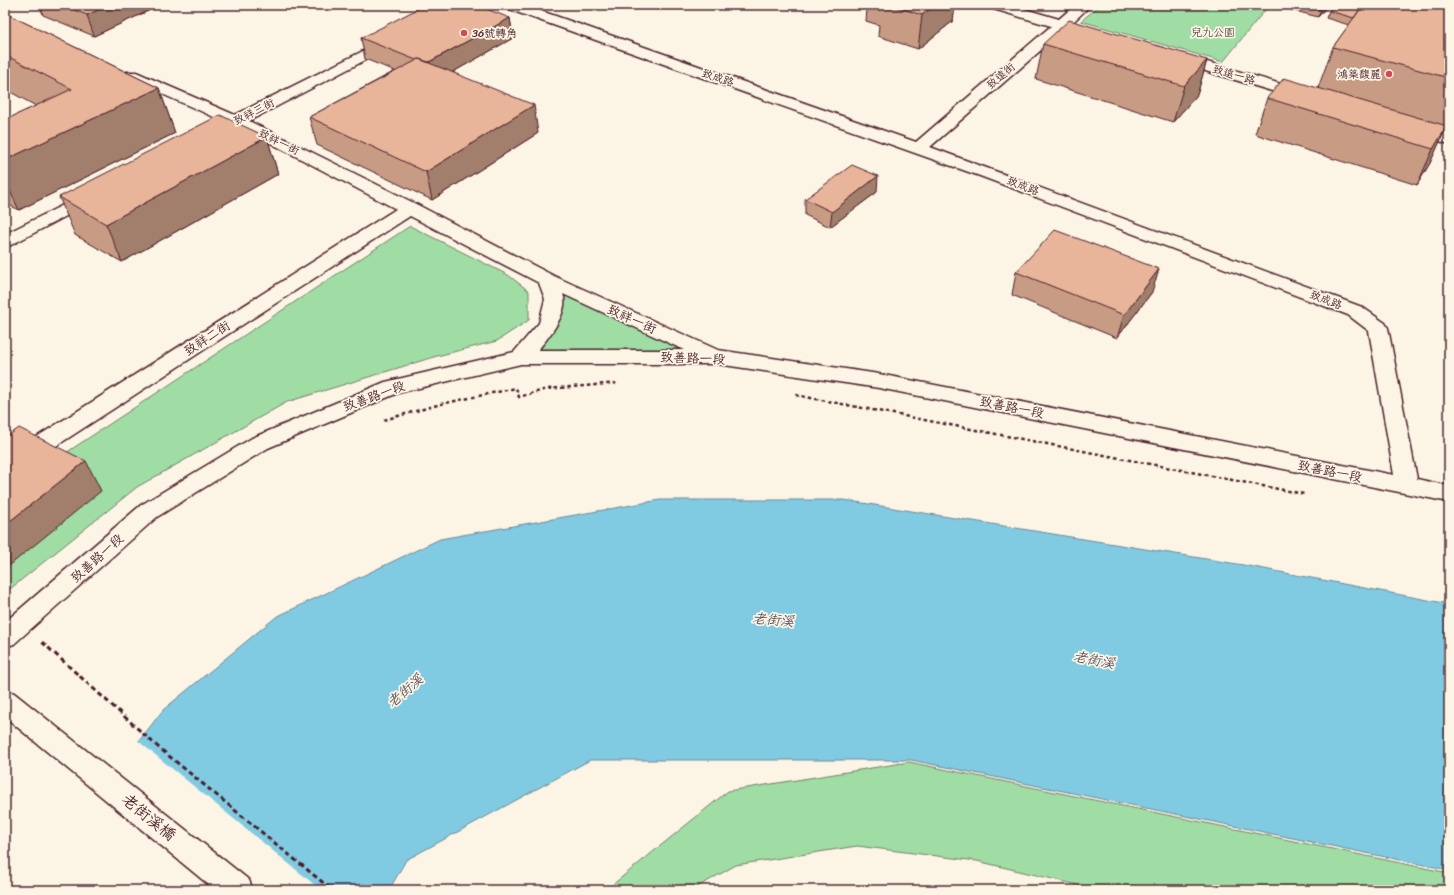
<svg xmlns="http://www.w3.org/2000/svg" width="1454" height="895" viewBox="0 0 1454 895" font-family="Sriracha,'LXGW WenKai TC',sans-serif">
  <style>
    .green { fill: #9fdda4; stroke: #747e68 }
    .water { fill: #81cbe2; stroke: #6b8699 }
    .pier { fill: #fcf5e5 }
    .lines { fill: none; stroke-linecap: round; stroke-linejoin: round }
    .minor-casing { stroke: #4a1f2b; stroke-width: 3 }
    .path-far1 { stroke: #4a1f2b; stroke-width: 2.5; stroke-dasharray: 3.5 3; stroke-linecap: butt }
    .path { stroke: #4a1f2b; stroke-width: 3; stroke-dasharray: 5 3.5; stroke-linecap: butt }
    .minor { fill: #fcf5e5; fill-rule: evenodd }
    .wall { fill: #c89c84; stroke: #4a1f2b }
    .shaded-wall { fill: #a27f6c; stroke: #4a1f2b }
    .building { fill: #e8b59a; stroke: #4a1f2b }
    .poi-dot { fill: #d1495b; stroke: #fcf5e5; stroke-width: 1.5 }
    .labels { text-anchor: middle; dominant-baseline: central; stroke-width: 3.5; stroke-linejoin: round; paint-order: stroke }
    .far-park-label { font-size: 11px; fill: #5f4e49; stroke: #fcf5e5 }
    .far-poi-label { font-size: 11px; fill: #4a1f2b; stroke: #fcf5e5; text-anchor: start }
    .far-street-label { font-size: 11px; fill: #4a1f2b; stroke: #fcf5e5 }
    .street-label { font-size: 13px; fill: #4a1f2b; stroke: #fcf5e5 }
    .water-label { font-size: 14px; font-style: italic; fill: #5a5362; stroke: #fcf5e5 }
    .near-street-label { font-size: 16px; fill: #4a1f2b; stroke: #fcf5e5 }
  </style>
  <rect width="100%" height="100%" fill="#fcf5e5"/>
  <filter id="ink" filterUnits="userSpaceOnUse"><feTurbulence type="fractalNoise" baseFrequency=".025" numOctaves="2"/><feDisplacementMap in="SourceGraphic" scale="8" xChannelSelector="R" yChannelSelector="G"/><feConvolveMatrix kernelMatrix="1 2 1 2 8 2 1 2 1" color-interpolation-filters="sRGB"/></filter>
  <g filter="url(#ink)">
    <path class="green" d="M1100,5H1269L1223,62L1081,21Z
      M410,226L508,275L529,291V320L497,341L437,356L287,402L137,487L5,593V493Z
      M547,280L717,357H521L548,324Z
      M909,762L1449,873V890H1099L977,861L857,846L736,865L692,890H606L728,791Z"/>
    <path class="water" d="M660,500H844L1243,565L1449,604V870L911,760H590L406,860L389,890H23L163,710L276,617L440,539Z"/>
    <path class="pier" d="M137,740L321,890H21Z"/>
    <g class="lines">
      <g class="minor-casing">
        <path id="minor" d="M503,5H524L916,142L1051,26L990,8L988,5H1011L1059,19L1075,5H1091L1072,23L1097,30L1099,33L1097,36L1092,37L1064,30L930,147L1362,307L1385,323L1388,328L1417,479L1449,486V502L879,388L717,364H521L398,393L268,448L157,517L14,644L5,647V622L141,505L252,438L385,382L514,352L539,323L545,299L539,283L410,216L13,474L5,476V457L396,209L259,137L236,127L226,131L220,129L218,126L223,121L126,78L123,75L126,72H136L235,115L391,37L396,38L398,41L396,44L249,121L416,204L554,276L718,350L879,374L1394,475L1369,331L1348,315L980,176L505,8ZM563,294L684,350H538C548,338 570,312 563,294Z
          M1177,53L1311,93L1313,96L1311,99L1305,101L1172,61L1169,58L1172,55Z
          M1413,123L1449,134V144L1407,131L1405,128L1407,125Z
          M91,191L97,192L100,196L97,200L11,245L5,247V234Z
          M5,690L14,693L249,880L253,890H215L5,717Z"/>
      </g>
      <path class="path-far1" d="M796,395L1304,494
        M384,420L441,404L516,388L519,397L547,389L619,383"/>
      <path class="path" d="M42,642L158,747L332,890"/>
      <use href="#minor" class="minor"/>
    </g>
    <path class="wall" d="M40,5H161L94,36L43,15Z
      M863,5H955L953,21L918,49L878,36L879,25L866,21L867,9L863,8Z
      M1281,5H1328L1318,17L1280,7Z
      M1449,9V129L1446,128L1430,163L1417,185L1255,134L1267,98L1318,88L1333,47L1349,25L1326,18L1329,11Z
      M5,13L159,88L175,133L19,210L5,203V120L36,106L5,89Z
      M510,18L513,38L453,72L538,133L432,200L317,145L309,117L395,71L365,59L361,38Z
      M1043,44L1207,60L1197,95L1173,122L1036,79Z
      M267,137L278,174L122,262L75,235L59,197Z
      M877,192L830,227L805,215V199Z
      M1016,272L1152,292L1117,338L1012,295Z"/>
    <path class="shaded-wall" d="M109,5H161L94,36L87,15Z
      M935,5H955L953,21L918,49L922,15Z
      M1325,5H1328L1318,17L1321,10Z
      M510,18L513,38L430,85L426,64Z
      M1207,60L1197,95L1173,122L1184,86Z
      M159,88L175,133L19,210L5,180V160Z
      M534,105L538,133L432,200L426,172Z
      M1447,126L1430,163L1417,185L1433,149Z
      M267,137L278,174L122,262L106,224Z
      M878,176L877,192L830,227L832,212Z
      M1159,269L1152,292L1117,338L1124,315Z
      M86,461L101,491L5,569V525Z"/>
    <path class="building" d="M62,5H109L87,15Z
      M425,5H476L510,18L429,62L419,59L416,60L361,38Z
      M891,5H935L922,15Z
      M1303,5H1325L1321,10Z
      M1334,5H1363L1354,18L1329,11Z
      M1363,5H1433L1449,9V78L1333,47Z
      M5,13L159,88L5,160V120L72,89L5,55Z
      M1069,20L1207,60L1184,86L1043,44Z
      M419,59L534,105L426,172L309,117Z
      M1284,78L1447,126L1433,149L1267,98Z
      M220,115L267,137L106,224L59,197Z
      M852,165L878,176L832,212L805,199Z
      M1055,230L1159,269L1124,315L1016,272Z
      M19,428L86,461L5,525V438Z"/>
  </g>
  <g class="poi-dot">
    <circle cx="464" cy="33" r="4"/>
    <circle cx="1389" cy="74" r="4"/>
  </g>
  <g class="labels">
    <g class="far-park-label">
      <text x="1213" y="32">兒九公園</text>
    </g>
    <g class="far-poi-label">
      <text x="472" y="33">36號轉角</text>
      <text x="1381" y="74" text-anchor="end">鴻築馥麗</text>
    </g>
    <g class="far-street-label">
      <text transform="translate(1234 75) rotate(16)">致遠一路</text>
      <text transform="translate(1001 76) rotate(-41)">致遠街</text>
      <text transform="translate(718 78) rotate(19)">致成路</text>
      <text transform="translate(254 112) rotate(-27)">致祥三街</text>
      <text transform="translate(279 142) rotate(26)">致祥一街</text>
      <text transform="translate(1023 186) rotate(21)">致成路</text>
      <text transform="translate(1326 300) rotate(21)">致成路</text>
    </g>
    <g class="street-label">
      <text transform="translate(632 319) rotate(24)">致祥一街</text>
      <text transform="translate(207 338) rotate(-33)">致祥二街</text>
      <text transform="translate(693 358) rotate(2)">致善路一段</text>
      <text transform="translate(374 396) rotate(-20)">致善路一段</text>
      <text transform="translate(1012 407) rotate(11)">致善路一段</text>
      <text transform="translate(1330 471) rotate(11)">致善路一段</text>
      <text transform="translate(97 558) rotate(-42)">致善路一段</text>
    </g>
    <g class="water-label">
      <text transform="translate(773 620) rotate(5)">老街溪</text>
      <text transform="translate(1094 660) rotate(11)">老街溪</text>
      <text transform="translate(405 691) rotate(-41)">老街溪</text>
    </g>
    <g class="near-street-label">
      <text transform="translate(149 817) rotate(39)">老街溪橋</text>
    </g>
  </g>
  <rect width="1454" height="895" fill="none" stroke="#fcf5e5" stroke-width="20"/>
  <rect x="10" y="10" width="1434" height="875" fill="none" stroke="#4a1f2b" stroke-width="1.5" filter="url(#ink)"/>
</svg>
